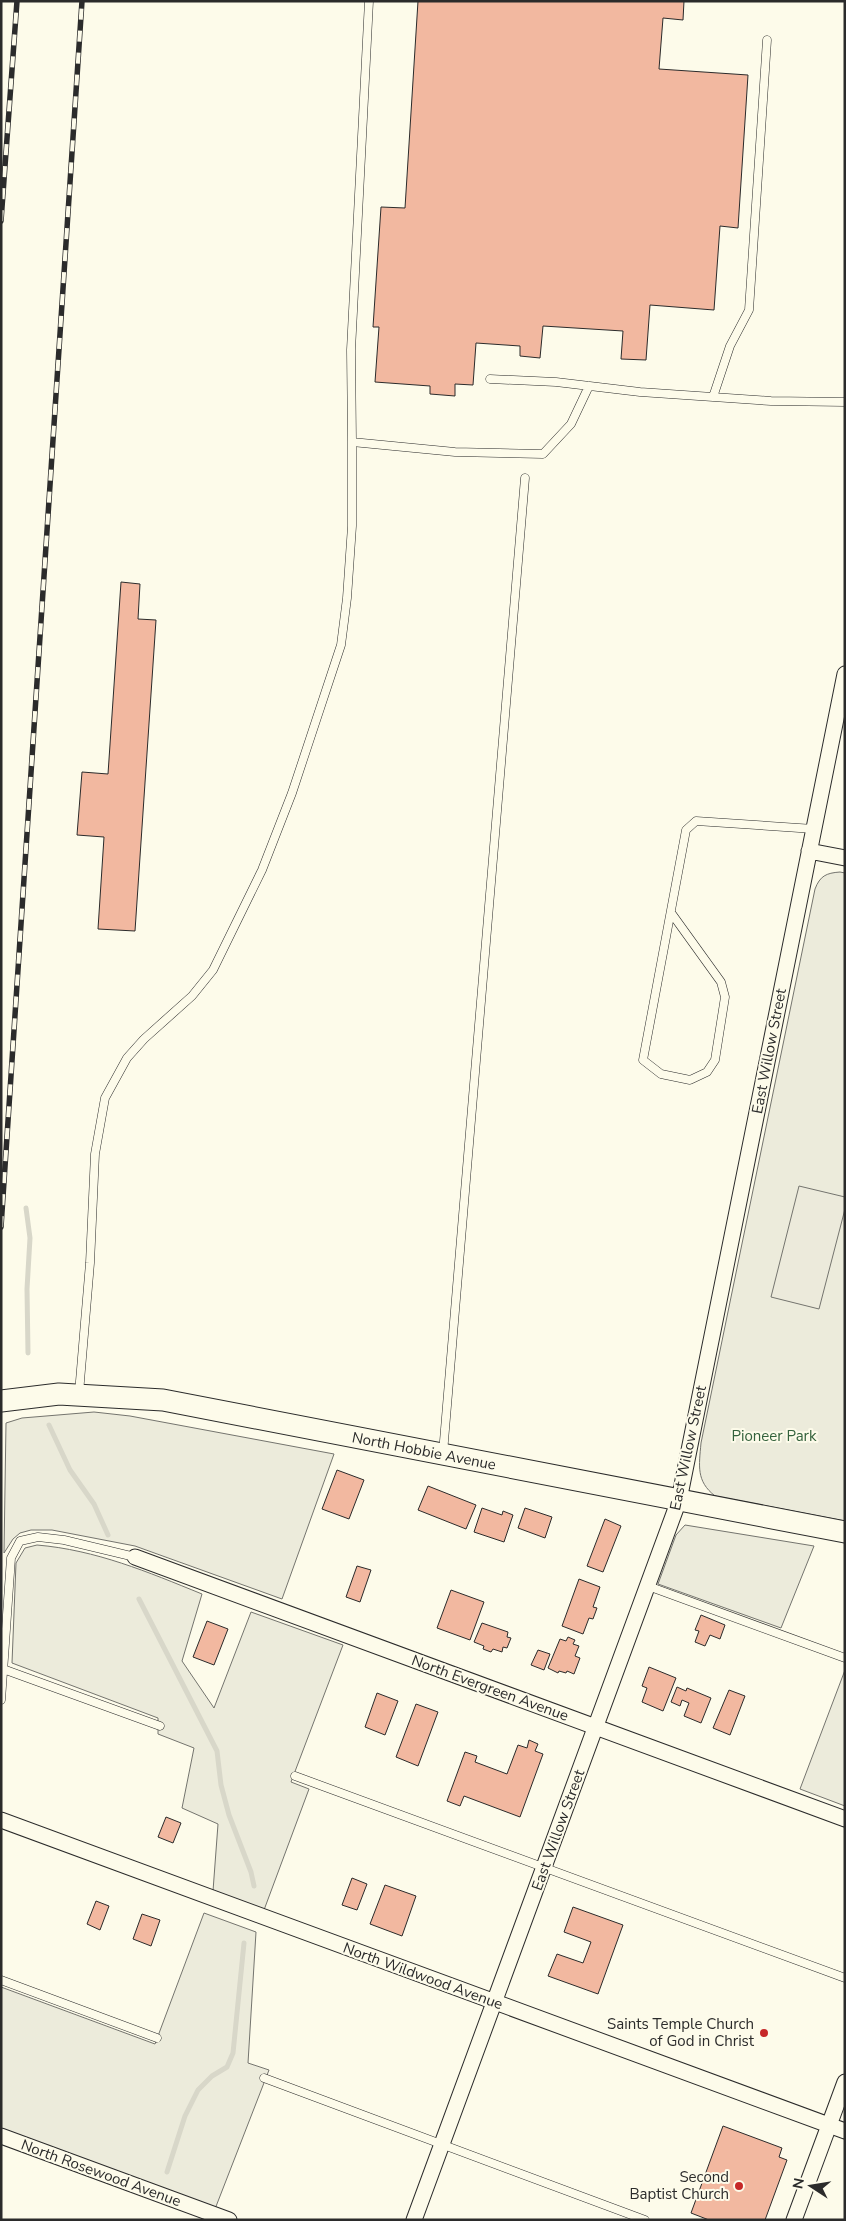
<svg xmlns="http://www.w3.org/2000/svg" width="846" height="2221" viewBox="0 0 846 2221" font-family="'Nunito Sans',sans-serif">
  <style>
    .green { fill: #ecebdb; stroke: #74746e }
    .parking { fill: #eceadb; stroke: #74746e }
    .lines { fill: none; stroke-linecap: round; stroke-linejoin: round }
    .stream { stroke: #d8d7c9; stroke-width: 5 }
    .building { fill: #f2b8a0; stroke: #2b2b2b }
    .service-casing { stroke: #2b2b2b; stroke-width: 9 }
    .minor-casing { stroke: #2b2b2b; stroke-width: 17 }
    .secondary-casing { stroke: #2b2b2b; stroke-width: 23 }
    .service { stroke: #fdfbea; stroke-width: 8 }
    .minor { stroke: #fdfbea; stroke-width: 15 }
    .secondary { stroke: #fdfbea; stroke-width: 21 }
    .rail-casing { stroke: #2b2b2b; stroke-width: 5.5 }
    .rail { stroke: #fdfbea; stroke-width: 4; stroke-dasharray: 11; stroke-linecap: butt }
    .poi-dot { fill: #c62828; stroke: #fdfbea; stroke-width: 2 }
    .labels { text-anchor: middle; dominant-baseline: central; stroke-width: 4; stroke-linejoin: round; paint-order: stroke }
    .street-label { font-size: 15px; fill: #2b2b2b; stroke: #fdfbea }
    .park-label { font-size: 15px; fill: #34623c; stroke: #fdfbea }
    .poi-label { font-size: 15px; fill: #2b2b2b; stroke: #fdfbea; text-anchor: end }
  </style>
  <rect width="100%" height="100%" fill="#fdfbea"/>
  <path class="green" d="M840,872L845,873V1521L715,1496C696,1481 699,1466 701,1443L815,889C820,876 826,873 840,872Z
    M94,1412L130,1416L334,1454L282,1599L135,1546L52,1530H31L20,1533L13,1539L4,1553L6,1423L22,1418Z
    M685,1525L814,1546L781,1628L658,1584L676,1535Z
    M37,1545C96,1550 148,1572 202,1594L182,1661L214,1708L251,1612L343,1645L291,1782L309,1789L264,1910L213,1891L218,1824L182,1808L194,1748L158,1734V1718L12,1663L16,1563L25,1548Z
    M845,1670V1806L800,1789Z
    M204,1913L256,1932L248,2063L269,2070L215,2209L1,2129V1987L155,2044Z"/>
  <path class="parking" d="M799,1186L845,1197V1209L819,1309L771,1297Z"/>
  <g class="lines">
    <path class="stream" d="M26,1208L30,1238L27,1289L28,1353
      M49,1425L70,1470L94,1504L108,1535
      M139,1599L217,1751L221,1785L229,1815L251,1872L254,1886
      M167,2172L185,2116L198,2090L212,2076L227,2067L233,2053L244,1943"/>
  </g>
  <path class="building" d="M418,1H684L683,20L663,18L659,69L748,75L738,228L720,226L714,310L650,305L646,360L621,359L623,331L543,326L540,358L520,356V346L476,343L473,385L455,384V396L430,394V386L375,382L379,327H373L381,207L405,208Z
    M121,582L140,584L138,619L156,620L135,931L98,929L104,837L77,835L82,772L108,774Z
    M337,1470L364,1480L349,1519L322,1509Z
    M428,1486L476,1505L466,1529L418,1510Z
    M482,1508L502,1515L503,1511L513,1515L504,1542L474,1532Z
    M525,1508L552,1517L545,1538L518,1528Z
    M605,1519L621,1526L603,1572L587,1566Z
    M357,1566L371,1570L360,1602L346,1597Z
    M579,1579L600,1587L593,1607L597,1608L593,1619L589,1618L583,1634L562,1626Z
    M451,1590L484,1602L470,1640L437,1628Z
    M701,1615L725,1625L720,1639L710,1635L705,1646L695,1642L699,1631L695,1630Z
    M207,1621L228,1629L214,1665L193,1657Z
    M482,1623L508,1632L507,1637L511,1638L507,1648L503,1647L502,1652L493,1649L491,1652L483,1649L484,1646L474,1642Z
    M568,1637L575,1640L573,1644L579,1646L575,1656L580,1658L574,1674L567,1671L566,1673L559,1671L558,1673L548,1668L560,1639L566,1641Z
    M538,1650L550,1654L544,1670L531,1665Z
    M649,1667L676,1678L663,1711L642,1702L647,1688L642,1686Z
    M677,1687L686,1691L687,1688L711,1698L701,1723L684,1716L689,1703L682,1700L680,1706L671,1702Z
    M729,1690L745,1696L730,1735L713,1728Z
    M377,1693L398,1701L385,1735L365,1727Z
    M416,1704L438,1712L418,1766L396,1757Z
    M529,1740L538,1744L535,1751L543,1754L520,1817L464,1796L460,1806L447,1801L465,1752L477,1756L475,1762L507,1774L518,1745L527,1748Z
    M166,1817L181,1823L173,1843L158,1837Z
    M352,1878L367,1884L357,1910L342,1905Z
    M385,1885L416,1896L402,1936L370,1924Z
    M96,1901L109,1906L100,1930L87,1924Z
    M573,1907L623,1925L598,1994L548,1976L557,1954L583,1963L591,1942L564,1932Z
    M142,1914L160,1920L151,1946L133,1939Z
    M723,2126L782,2148L779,2157L787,2160L765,2220H709L691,2213Z"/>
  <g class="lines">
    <g class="service-casing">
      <path id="service" d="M490,379L556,382L640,392L771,401L845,402
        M713,397L730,346L749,310L767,40
        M352,442L351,350L369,1
        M672,914L721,982L725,997L715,1060L707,1072L690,1080L661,1074L643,1060L686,830L696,821L814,829
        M79,1393L90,1263L95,1154L105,1098L127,1058L144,1039L192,996L213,970L262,870L292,793L341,645L347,598L352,526V442L455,452L543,454L571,424L589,386
        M443,1453L525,478
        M648,1586L845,1658
        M3,1669L160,1726
        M1,1700L11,1558L20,1541L38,1537L64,1540L135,1557
        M295,1776L845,1978
        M1,1980L157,2038
        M264,2078L645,2220"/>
    </g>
    <g class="minor-casing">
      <path id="minor" d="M809,851L845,858
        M135,1557L845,1819
        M1,1820L845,2131
        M1,2136L229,2220
        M414,2220L679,1500L845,674
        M794,2220L845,2082"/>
    </g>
    <g class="secondary-casing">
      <path id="secondary" d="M1,1401L59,1394L163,1400L845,1532"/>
    </g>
    <use href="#service" class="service"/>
    <use href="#minor" class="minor"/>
    <use href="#secondary" class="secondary"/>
    <g class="rail-casing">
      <path id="rail" d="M1,221L17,1
        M1,1227L82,1"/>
    </g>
    <use href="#rail" class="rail"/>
  </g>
  <g class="poi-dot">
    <circle cx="764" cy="2033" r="5"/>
    <circle cx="739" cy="2186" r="5"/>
  </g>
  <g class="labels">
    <g class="street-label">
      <text transform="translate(769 1051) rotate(-79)">East Willow Street</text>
      <text transform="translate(688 1448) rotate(-78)">East Willow Street</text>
      <text transform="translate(424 1451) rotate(11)">North Hobbie Avenue</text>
      <text transform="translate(490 1688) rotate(20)">North Evergreen Avenue</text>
      <text transform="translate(558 1830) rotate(-70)">East Willow Street</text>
      <text transform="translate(423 1976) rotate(20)">North Wildwood Avenue</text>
      <text transform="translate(101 2173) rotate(20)">North Rosewood Avenue</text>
    </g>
    <g class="park-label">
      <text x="774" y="1436">Pioneer Park</text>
    </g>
    <g class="poi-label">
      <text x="754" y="2024">Saints Temple Church<tspan x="754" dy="17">of God in Christ</tspan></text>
      <text x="729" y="2177">Second<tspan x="729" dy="17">Baptist Church</tspan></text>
    </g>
  </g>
  <rect width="846" height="2221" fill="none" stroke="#2b2b2b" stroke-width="5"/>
  <g transform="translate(811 2186) rotate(282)" stroke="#fdfbea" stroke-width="4" paint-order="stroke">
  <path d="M0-4L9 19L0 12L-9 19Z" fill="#2b2b2b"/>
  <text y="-8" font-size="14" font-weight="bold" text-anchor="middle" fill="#2b2b2b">N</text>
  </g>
</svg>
